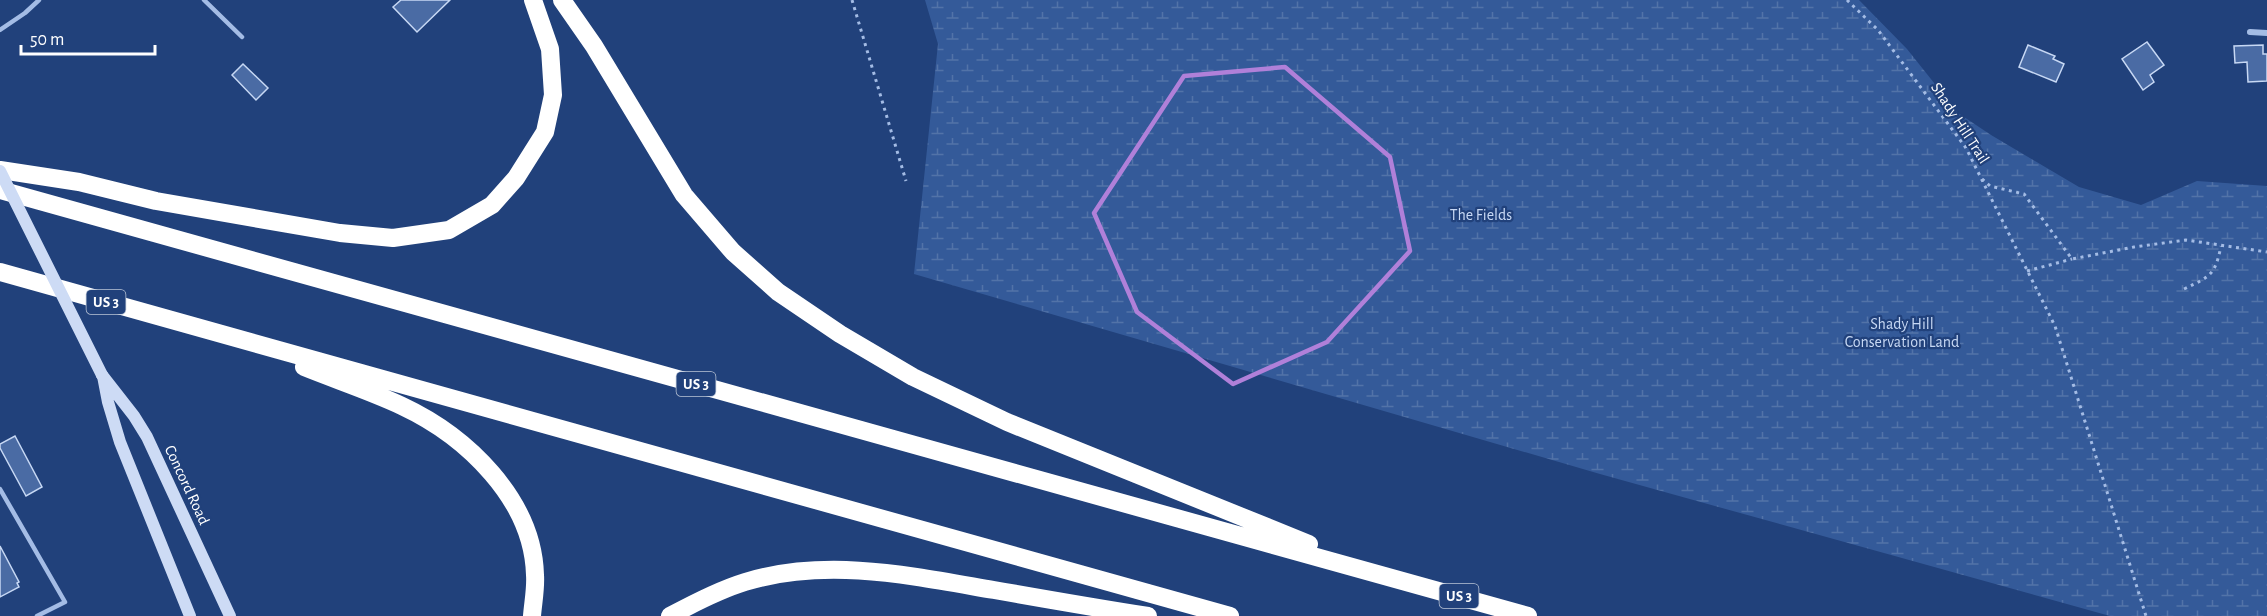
<svg xmlns="http://www.w3.org/2000/svg" width="2267" height="616" viewBox="0 0 2267 616" font-family="'Alegreya Sans',sans-serif">
  <style>
    .wetland { fill: url(#wetland-marsh) }
    .building { fill: #4a6ba4; stroke: #c7d8f4; stroke-width: 1.5 }
    .lines { fill: none; stroke-linecap: round; stroke-linejoin: round }
    .path { stroke: #a4bce5; stroke-width: 3; stroke-dasharray: 3 4.5; stroke-linecap: butt }
    .lane { stroke: #a4bce5; stroke-width: 4.5 }
    .street { stroke: #a4bce5; stroke-width: 6 }
    .secondary { stroke: #cddbf5; stroke-width: 12 }
    .highway { stroke: #fff; stroke-width: 18 }
    .secondary-bridge { stroke: #cddbf5; stroke-width: 12 }
    .marked { fill: none; stroke: #b080d9; stroke-width: 4.5; stroke-linejoin: round }
    .labels { text-anchor: middle; dominant-baseline: central; stroke-width: 4.5; stroke-linejoin: round; paint-order: stroke }
    .shield { fill: #21417b; stroke: #bcc6d7; stroke-width: 1.5 }
    .shield-label { font-size: 15px; font-weight: bold; fill: #fff }
    .street-label { font-size: 16px; fill: #fff; stroke: #21417b }
    .park-label { font-size: 16px; fill: #c7d8f4; stroke: #21417b }
  </style>
  <defs>
    <pattern id="wetland-marsh" width="20" height="14" patternUnits="userSpaceOnUse" patternTransform="scale(1.5)"><rect width="20" height="14" fill="#345a99"/><path d="M1 5h8M5 5V1M11 12h8M15 12V8" fill="none" stroke="#5273a8"/></pattern>
  </defs>
  <rect width="100%" height="100%" fill="#21417b"/>
  <path class="wetland" d="M925,0H1859L1907,49L1958,113L1991,135L2079,187L2141,205L2197,181L2267,186V616H2110L1600,474L914,274L938,44Z"/>
  <path class="building" d="M401,0H450L417,32L393,7Z
    M2147,42L2164,65L2150,75L2154,82L2143,90L2122,59Z
    M2028,45L2055,56L2053,59L2064,64L2056,82L2019,67Z
    M2263,45V54H2267V81L2248,82L2247,62L2235,63L2234,46Z
    M243,64L268,88L256,100L232,75Z
    M15,436L42,487L26,496L0,448V444Z
    M0,546L19,582L17,583L19,587L0,597Z"/>
  <g class="lines">
    <path class="path" d="M852,0L906,181
      M1847,0L1878,30L1966,148L2055,326L2146,616
      M1982,179L1990,186L2024,194L2072,259L2134,247L2186,240L2267,252
      M2027,271L2072,259
      M2184,289C2211,276 2215,275 2221,246"/>
    <path class="lane" d="M204,0L242,37
      M0,30L25,13L39,0
      M0,489L65,602L37,616"/>
    <path class="street" d="M2250,32L2267,33"/>
    <path class="secondary" d="M102,375L134,416L147,437L230,616
      M103,376L108,402L120,442L190,616"/>
    <path class="highway" d="M562,0L594,46L684,195L733,252L778,292L840,334L913,377L1007,422L1309,544
      M0,170L79,182L156,201L340,233L393,238L449,230L492,205L516,178L545,132L553,95L550,49L533,0
      M0,190L1528,616
      M0,272L1230,616
      M304,367C336,380 370,391 402,406C466,436 533,499 535,575C536,588 533,603 532,616
      M670,616C694,603 719,590 745,582C827,557 913,576 994,590C1045,599 1097,608 1148,616"/>
    <path class="secondary-bridge" d="M0,171L102,375"/>
  </g>
  <path class="marked" d="M1285,67L1390,157L1410,251L1327,342L1233,384L1137,312L1094,213L1184,76Z"/>
  <g class="labels">
    <g class="shield">
      <rect x="86.5" y="290" width="39" height="24" rx="4.5"/>
      <rect x="676.5" y="372" width="39" height="24" rx="4.5"/>
      <rect x="1439.5" y="584" width="39" height="24" rx="4.5"/>
    </g>
    <g class="shield-label">
      <text x="106" y="302">US 3</text>
      <text x="696" y="384">US 3</text>
      <text x="1459" y="596">US 3</text>
    </g>
    <g class="street-label">
      <text transform="translate(1960 123) rotate(57)">Shady Hill Trail</text>
      <text transform="translate(187 485) rotate(65)">Concord Road</text>
    </g>
    <g class="park-label">
      <text x="1481" y="215">The Fields</text>
      <text x="1902" y="324">Shady Hill<tspan x="1902" dy="18">Conservation Land</tspan></text>
    </g>
  </g>
  <path d="M21 45v9h134v-9" fill="none" stroke="#ffffff" stroke-width="3"/>
  <text x="30" y="45" font-size="18" fill="#ffffff" stroke="#21417b" stroke-width="4.5" paint-order="stroke">50 m</text>
</svg>
